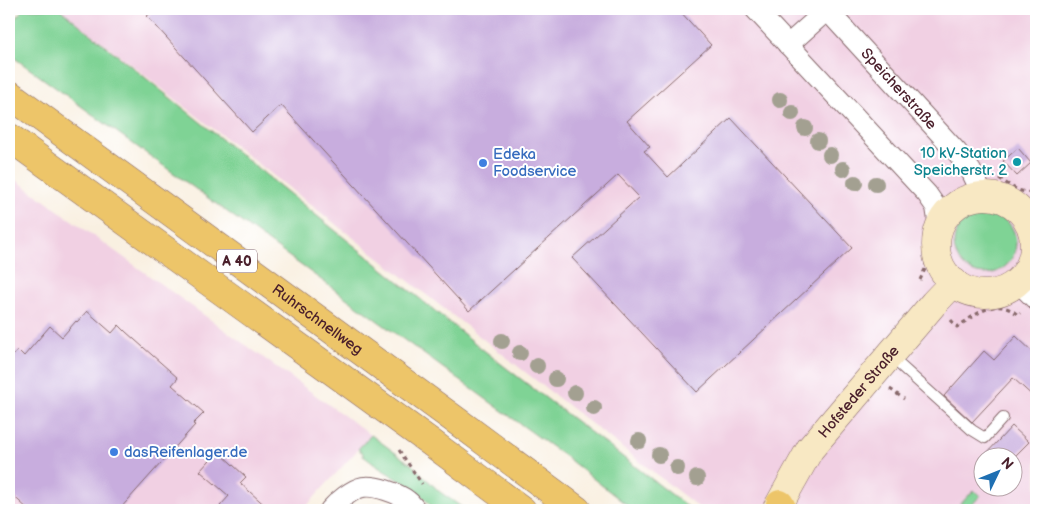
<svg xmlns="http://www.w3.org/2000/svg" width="1045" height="519" viewBox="0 0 1045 519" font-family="'Balsamiq Sans',sans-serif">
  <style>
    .built { fill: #f1d0e3; fill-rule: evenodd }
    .green { fill: #7fd395; stroke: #647960 }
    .building { fill: #c8adde }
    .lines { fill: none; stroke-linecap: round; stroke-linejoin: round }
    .lane-casing { stroke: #87686b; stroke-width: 12 }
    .street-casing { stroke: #87686b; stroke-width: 22 }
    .secondary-casing { stroke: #87686b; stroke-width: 29 }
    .highway-casing { stroke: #87686b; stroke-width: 29 }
    .path { stroke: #87686b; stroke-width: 3; stroke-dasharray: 4 4; stroke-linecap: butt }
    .lane { stroke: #fff; stroke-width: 10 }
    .street { stroke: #fff; stroke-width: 20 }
    .secondary { stroke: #f8e8c3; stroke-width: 28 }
    .highway { stroke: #edc569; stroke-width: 28 }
    .tree { fill: #a3a091 }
    .culture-dot { fill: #0f9aa8; stroke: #fff; stroke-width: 2 }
    .shop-dot { fill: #3f7fe0; stroke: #fff; stroke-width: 2 }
    .labels { text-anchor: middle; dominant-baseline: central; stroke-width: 4; stroke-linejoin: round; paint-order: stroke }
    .shield { fill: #fff; stroke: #80626b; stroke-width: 1 }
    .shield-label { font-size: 14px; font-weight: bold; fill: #4a1f2b }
    .street-label { font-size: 15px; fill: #4a1f2b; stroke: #fff }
    .culture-label { font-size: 15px; fill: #0d838f; stroke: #fff; text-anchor: end }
    .shop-label { font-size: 15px; fill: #366cbe; stroke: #fff; text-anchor: start }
  </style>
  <rect width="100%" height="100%" fill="#fff"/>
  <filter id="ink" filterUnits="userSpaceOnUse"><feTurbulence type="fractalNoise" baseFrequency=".02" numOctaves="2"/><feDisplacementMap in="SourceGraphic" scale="10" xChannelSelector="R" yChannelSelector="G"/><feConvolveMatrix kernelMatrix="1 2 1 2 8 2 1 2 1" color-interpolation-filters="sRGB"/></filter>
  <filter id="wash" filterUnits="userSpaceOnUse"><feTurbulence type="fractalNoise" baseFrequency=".0096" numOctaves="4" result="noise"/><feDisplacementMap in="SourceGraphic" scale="20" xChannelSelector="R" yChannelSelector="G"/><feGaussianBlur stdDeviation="1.12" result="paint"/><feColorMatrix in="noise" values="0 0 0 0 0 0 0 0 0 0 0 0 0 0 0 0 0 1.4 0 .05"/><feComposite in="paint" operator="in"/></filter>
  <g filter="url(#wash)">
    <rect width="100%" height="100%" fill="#f9f0e1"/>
    <path class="built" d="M60,9H1036V510H702ZM982,456H1012V486H982Z
      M9,175L371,435L303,510H9Z"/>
    <path class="green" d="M24,9H60L496,360L692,510H633L566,457L9,54V25Z
      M954 243a31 31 0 1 1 62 0a31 31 0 1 1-62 0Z
      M371,435L412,465L440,492L466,510H434C419,488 399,481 378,467C373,464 368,459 363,456V453L358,449Z
      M974,490L980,496L967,510H955Z"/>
    <g id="blocks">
      <path class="building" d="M156,9H678L711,45L627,121L650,147L644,151L668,177L731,118L852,248L697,392L572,258L639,197L618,175L469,311L281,105L252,132L147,16Z
        M1018,148L1031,163L1017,176L1003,161Z
        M87,311L112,333L119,325L126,332L178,378L172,385L204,413L193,424L195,425L119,510H29L9,492V361L18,350L24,356L50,326L62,337L76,321L77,322Z
        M1016,336L1036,355V399L1013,378L972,422L944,396L984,351L994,360Z
        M1012,426L1029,442L1012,459V456H987L985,455Z
        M218,451L246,477L240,483L269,509L268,510H225L220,506L229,496L200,471Z"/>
    </g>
  </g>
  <g filter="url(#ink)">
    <use href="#blocks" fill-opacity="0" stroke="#87686b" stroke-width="1"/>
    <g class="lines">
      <g class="lane-casing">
        <path id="lane" d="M891,357L972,430L985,438L1003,418"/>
      </g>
      <g class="street-casing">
        <g id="street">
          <path d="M755,9L927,194L936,207L939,227"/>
          <path id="s1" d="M826,9L957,152L971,171L983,195"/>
          <path d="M788,45L827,10"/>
          <path d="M1017,281L1036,300"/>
          <path d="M330,510C337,502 352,489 363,487C375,485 398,493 408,501C411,503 413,507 416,510"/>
        </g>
      </g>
      <g class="secondary-casing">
        <g id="secondary">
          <circle cx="985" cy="245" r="49"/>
          <path id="s2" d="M776,510L810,449L934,303L954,282"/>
        </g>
      </g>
      <g class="highway-casing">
        <g id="highway">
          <path id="s3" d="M9,94L465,427L577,510"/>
          <path d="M9,137L429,441L522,510"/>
          <path d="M780,504L783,510"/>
        </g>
      </g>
      <path class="path" d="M999,178C1012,187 1020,194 1036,192
        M920,280L926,267L924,241
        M951,320L957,327C977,314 996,296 1018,315L1020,313
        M890,389L904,399
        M399,450L422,484"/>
      <use href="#lane" class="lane"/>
      <use href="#street" class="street"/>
      <use href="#secondary" class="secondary"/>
      <use href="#highway" class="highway"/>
    </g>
    <g class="tree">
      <circle cx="780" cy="100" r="8"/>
      <circle cx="792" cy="113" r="8"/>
      <circle cx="805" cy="128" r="8"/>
      <circle cx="818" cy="141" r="8"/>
      <circle cx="830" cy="155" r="8"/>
      <circle cx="843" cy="169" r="8"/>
      <circle cx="855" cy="183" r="8"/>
      <circle cx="876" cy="184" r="8"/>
      <circle cx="502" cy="341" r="8"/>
      <circle cx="520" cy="353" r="8"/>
      <circle cx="537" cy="366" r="8"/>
      <circle cx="556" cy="379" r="8"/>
      <circle cx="575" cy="393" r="8"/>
      <circle cx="594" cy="408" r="8"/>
      <circle cx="639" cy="441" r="8"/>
      <circle cx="659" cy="455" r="8"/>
      <circle cx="677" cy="468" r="8"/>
      <circle cx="697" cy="478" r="8"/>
    </g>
  </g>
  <circle class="culture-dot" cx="1017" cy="162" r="5"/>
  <g class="shop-dot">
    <circle cx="483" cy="163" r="5"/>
    <circle cx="114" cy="452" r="5"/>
  </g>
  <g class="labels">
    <rect class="shield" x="217" y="249.5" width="40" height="23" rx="4"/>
    <g class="shield-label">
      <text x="237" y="261">A 40</text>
    </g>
    <g class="street-label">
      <text stroke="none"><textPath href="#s1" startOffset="108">Speicherstraße</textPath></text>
      <text stroke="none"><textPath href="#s3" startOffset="382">Ruhrschnellweg</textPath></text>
      <text stroke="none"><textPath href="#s2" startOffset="145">Hofsteder Straße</textPath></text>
    </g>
    <g class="culture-label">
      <text x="1007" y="153">10 kV-Station<tspan x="1007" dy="17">Speicherstr. 2</tspan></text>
    </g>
    <g class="shop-label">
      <text x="493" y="154">Edeka<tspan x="493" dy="17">Foodservice</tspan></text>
      <text x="124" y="452">dasReifenlager.de</text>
    </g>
  </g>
  <rect width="1045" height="519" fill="none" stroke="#fff" stroke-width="30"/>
  <g transform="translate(998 472) rotate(47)"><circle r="24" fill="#ffffff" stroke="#b7a5aa"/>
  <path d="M0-4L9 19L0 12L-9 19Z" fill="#1f6fb2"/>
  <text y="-8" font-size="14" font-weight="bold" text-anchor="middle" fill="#4a1f2b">N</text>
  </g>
</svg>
